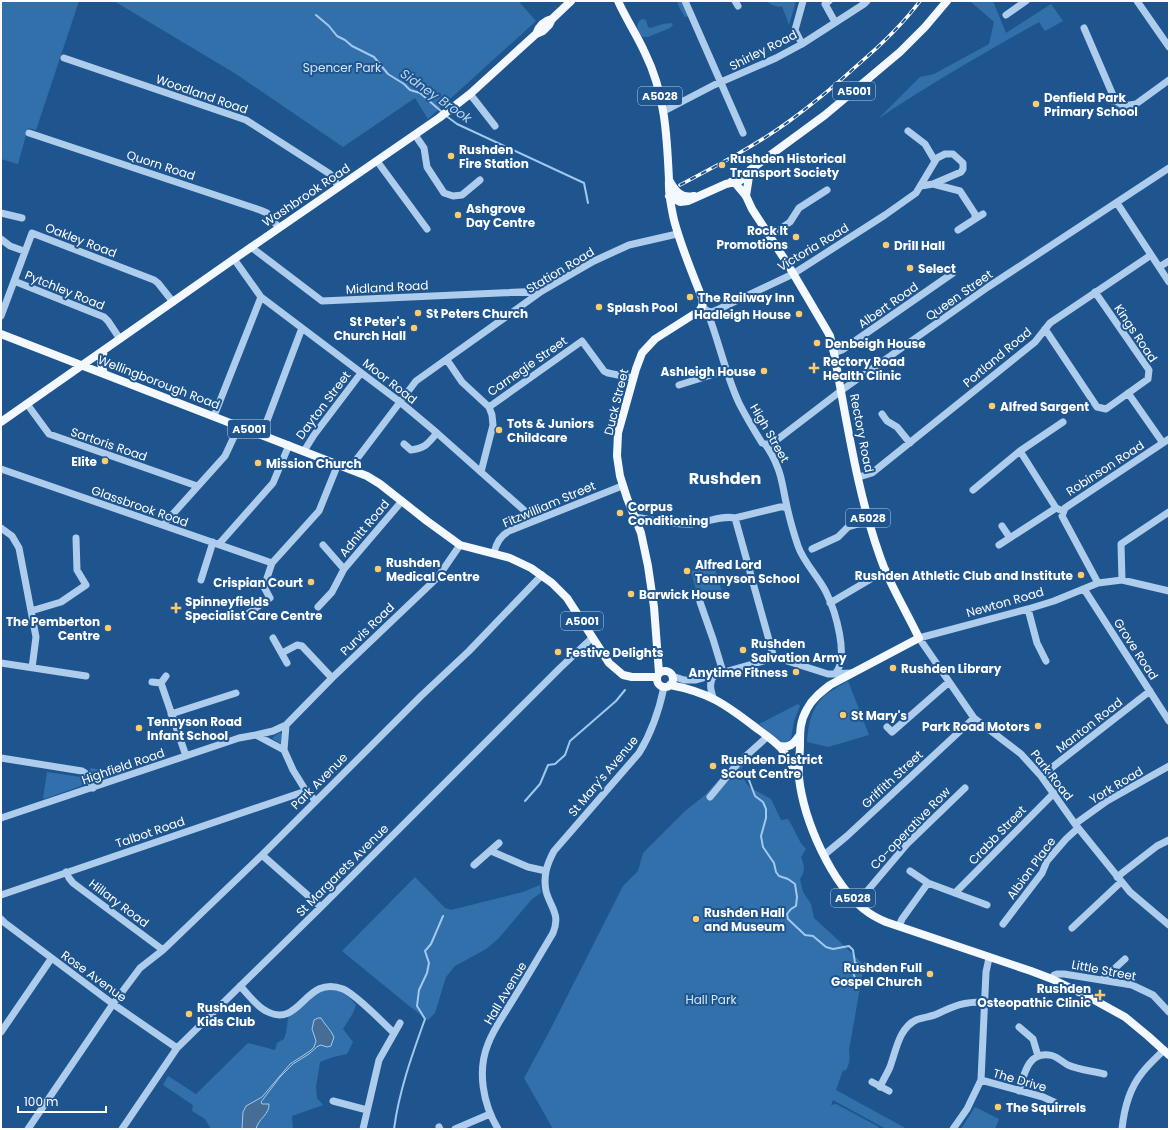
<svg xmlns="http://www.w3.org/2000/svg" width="1170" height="1130" viewBox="0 0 1170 1130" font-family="Poppins,sans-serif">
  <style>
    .green { fill: #3270ac }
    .water { fill: #466d96; stroke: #a1c9ee }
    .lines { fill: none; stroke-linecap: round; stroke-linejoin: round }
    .stream { stroke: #a1c9ee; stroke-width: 2 }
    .minor { stroke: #aecded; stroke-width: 7 }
    .major { stroke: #f4f9ff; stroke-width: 8 }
    .rail-casing { stroke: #fff; stroke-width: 3.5 }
    .rail { stroke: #1f558f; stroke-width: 2; stroke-dasharray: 6; stroke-linecap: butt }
    .poi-dot { fill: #fbcb6e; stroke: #1f558f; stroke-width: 1.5 }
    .labels { text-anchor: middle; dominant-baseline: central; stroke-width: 4; stroke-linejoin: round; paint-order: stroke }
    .shield { fill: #1f558f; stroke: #bcccdd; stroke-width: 1 }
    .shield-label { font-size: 11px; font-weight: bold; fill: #fff }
    .street-label { font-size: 12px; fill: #fff; stroke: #1f558f }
    .park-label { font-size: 12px; fill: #d3e6f9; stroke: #1f558f }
    .poi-label { font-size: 12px; font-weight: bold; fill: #fff; stroke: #1f558f; text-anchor: start }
    .water-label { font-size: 13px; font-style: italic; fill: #bad7f4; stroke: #1f558f }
    .district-label { font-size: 16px; font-weight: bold; fill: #fff; stroke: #1f558f }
  </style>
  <rect width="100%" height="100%" fill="#1f558f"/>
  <path class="green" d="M1,1H79L36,130L28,128L18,164L1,159Z
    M114,1H522L520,3L536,21L428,119L415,98L343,147L236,74Z
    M677,1H688L690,16L685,17L679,7Z
    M766,1H796L789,25L782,6L780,7L772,5Z
    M970,1H993L1006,33L1051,4L1063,21L1045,31L1039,22C984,53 930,84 878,119L920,77L934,74L989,44L994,22Z
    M642,19L646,20L648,27L650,28L663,24L671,23L673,25L670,28L648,37H643L639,34L637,26L639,21Z
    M1114,101L1134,107L1136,111L1129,115L1120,112L1119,115L1115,114L1110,102Z
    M714,565L722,592L698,598L691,571Z
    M848,681L869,735L828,747L807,742C808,725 811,709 824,696C831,690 841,686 848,681Z
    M798,704L800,706L794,721L791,739L786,743H781L759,724Z
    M279,733L282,734L281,744L272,738Z
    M743,753L749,758L739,772L749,787L771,799L781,820L788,819C795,829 797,840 806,849L801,857C804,865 806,871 800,879L803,892L811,904L814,918L837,939L864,965L849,1050C850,1058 850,1065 845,1071L843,1070L836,1090L907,1129H886L833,1100L831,1105L836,1104L879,1127L878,1129H553L524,1078L548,1034L623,886L638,871L643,853L684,812L705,795Z
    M91,768L111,772H127L99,781L93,779L89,771Z
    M47,772L81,777L83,784L81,786L44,799L43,798Z
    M415,877L445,908L451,910L523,892L540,885L541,893L532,899L498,939L486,949L455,966L446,977L435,1013L428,1020L408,1005L342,951Z
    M327,989C343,991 346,993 356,1005L353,1013L343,1029L353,1042L347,1054L333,1057L320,1062L316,1087L317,1098L323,1105L292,1116L293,1129H211L205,1119L192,1111L193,1105L163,1085L168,1076L196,1094L248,1043L275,1050L277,1043L284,1039L286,1033L288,1018L310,995Z
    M975,1107L999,1119L995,1129H961Z"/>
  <path class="water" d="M318,1018H321C325,1025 331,1030 334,1037L331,1046L327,1047L321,1045L318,1046L309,1054L293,1064L280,1077L261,1102L262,1104H269C270,1114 258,1119 256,1129H242L243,1112L246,1106L262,1097L290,1064L310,1051L314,1047L316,1041L312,1029L314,1020Z"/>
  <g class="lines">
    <path class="stream" d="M316,15L329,26L337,36L345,40L352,46L374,57L388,74L404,84L410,90L420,93L442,112
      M445,115L457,124L584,183L588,203
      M743,771L749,780L755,796L763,802L766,809V818L761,836L763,847L774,863L776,872L779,876L788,879L795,884L797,897L796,906L791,909L787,914L788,919L805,935L813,936L826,947L833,949L849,946L853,950L855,963L851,966L857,984
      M525,801L540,784L548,765L555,764L565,755L570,741L616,701L625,690
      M855,963L861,965L867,963
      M394,1129C399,1091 412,1055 425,1019L417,1006L419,990L427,973L429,963L425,951L431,944L443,916"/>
    <path class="minor" d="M685,1L743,133
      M735,1L738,6
      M829,1L825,4L835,22
      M1137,1L1169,47
      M1006,15L1026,1
      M1084,28L1115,100L1124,106L1136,104L1169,80
      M802,44L795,30L803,1
      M64,58L246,120L330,174L339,187
      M470,94L495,126
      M664,110L668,109L714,85L776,58L802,44L864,4L867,1
      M908,131L925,144L935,161
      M29,133L260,210L267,213L279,228
      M415,135L424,148L427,167L444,193L453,196L462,195L480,180
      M377,161L427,229
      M933,184L960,191L975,214V219L958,230
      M1117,203L1169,282
      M1,213L22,218
      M975,219L983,214
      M770,236L790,222L799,208L827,190
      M1,239L10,246L24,251
      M251,247L322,301L542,291
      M234,259L261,297L400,402L437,433L535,520
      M1159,267L1169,261
      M14,281L104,317L108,321L120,339
      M703,307L707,311C719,341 725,373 739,403C746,417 754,430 762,443L765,444C770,451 774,458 777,466C782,477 783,489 786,502C789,517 793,531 798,546C804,563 818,576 826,592C835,610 850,658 835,674
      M707,311L712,312L719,309L793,274L885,215L916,193L937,158L945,154H953L963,163V169L961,172L933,184L921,186
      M1,316L32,233L154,280L158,283L173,302
      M1045,329L1097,407L1106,409L1148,379L1149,370L1095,292
      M834,353L842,350L953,273
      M447,360L462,382L489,407L492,415L493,425L481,472
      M679,385L727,370
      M1128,393L1163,443
      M27,404L49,434L197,486
      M489,407L582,341L604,371L608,373L633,378
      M882,414L887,421L897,427L910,443
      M214,416L261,297
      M262,434L302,328
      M404,444L411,450C426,448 427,444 437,433
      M765,444H771L778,439L842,390L988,287L1169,168
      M304,451L314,435L361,373
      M1020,451L1056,508L1063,511
      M1,469L272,563
      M350,469L353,464L416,381L542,291L594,261L629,245L677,234
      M859,477L872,473L1035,342L1050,323L1151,255
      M973,490L1020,451L1063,422
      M635,517C654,520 672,525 691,524C706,523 721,515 735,518L780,507H785L787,509
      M735,518L774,658
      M163,525L225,456L239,426
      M1002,526L1010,538
      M1,528L12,536L19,548L36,637L32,668
      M219,544L273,483L289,445
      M323,545L344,569
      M999,545L1056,508
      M812,549L838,537L848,527L869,521
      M494,553C496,543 500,536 509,531L622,486
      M201,580L213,542
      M1122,580L1121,544L1169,512
      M1098,583L1062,516L1065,508L1169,439
      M1084,589L1169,721
      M1169,591L1122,580L1098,583L1054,601L1028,609L919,638L974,718L1021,754L1041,776L1075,824L1130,892L1169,925
      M700,602L713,639L723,672
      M830,603L886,570
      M318,607L332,592L344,569L402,501
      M1028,609L1037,643L1046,661
      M31,611L61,602L86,585L77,570L76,538
      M246,615L270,598L264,587L272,563L319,511L338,464
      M273,638L287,663
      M282,653L297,645L302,646L332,678
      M1,663L86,676
      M672,676L684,680H696L774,658L784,660L828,674L852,673
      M152,682L161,683L186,756
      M161,683L166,676
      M713,697C710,688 709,682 715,674
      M171,714L236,693
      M887,727L892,732L949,682
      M256,735L273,731L286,725
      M284,750L286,725L332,678L438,577L460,545
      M1,758L82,771C89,774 90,781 93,788
      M1041,776L1150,691
      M710,797L738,763L767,737
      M1,818L239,738L256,735L284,750L293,770L306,791L315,800
      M1075,824L1107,801L1169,766
      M491,851L528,867L546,871
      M262,855L321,907
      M824,855L847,836L974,718
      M474,865L499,843
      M910,871L928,883L987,905
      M66,872L69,878L73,883L163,950
      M1117,877L1157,846L1169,840
      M955,893L1054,793
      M1,895L306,791
      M857,903L907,844L965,788
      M1,919L5,923L113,1004L177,1048
      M1003,924L1042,873L1047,861L1066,839L1078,828
      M899,926L902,919L928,883
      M1072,928L1121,882
      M1052,979L1054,975L1057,974H1064L1132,985L1153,995L1169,1012
      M1102,980L1125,959
      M240,986C248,994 256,1006 266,1011C301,1030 304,974 343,989C357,995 382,1022 394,1033
      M1019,1027L1033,1039L1038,1056
      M1,1032L51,959
      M981,1080L1043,1097L1054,1102
      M872,1082L889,1091
      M880,1087C883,1080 887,1074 890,1067C896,1051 899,1028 916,1020C923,1017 931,1017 937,1014C956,1005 963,1002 984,1002
      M1019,1091C1024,1076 1027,1052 1049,1055C1056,1055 1062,1062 1068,1065C1079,1070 1093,1071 1104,1074
      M333,1101L367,1110
      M439,1127L440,1129
      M28,1129L113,1004L140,968L163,950L262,855L421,696L469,651L542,575
      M122,1129L177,1048L321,907L560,668L592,638
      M363,1129L379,1060L400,1023
      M455,1129L490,1114
      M498,1129C483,1104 477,1071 488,1044C494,1028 505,1013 514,998C527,977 540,955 553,933C561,914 550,907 546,891C543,876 547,864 554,851L639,753C652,732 659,711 664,687
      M953,1129L967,1109L981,1080L986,972L989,958
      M1122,1129C1124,1109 1129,1089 1142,1073C1148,1065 1157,1057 1164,1050"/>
    <path class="major" d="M618,1C626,19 637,35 645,53C665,93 667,136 669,180C668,194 671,206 674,220C681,247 692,272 702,298C703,304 703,306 699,311L655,339L642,353L636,369L618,433L617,456L620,476L627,498L641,533L648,566L654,607L659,673
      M536,34C539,26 543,21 552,19
      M669,180C675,191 681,199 694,196
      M731,182L736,184L746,196L752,209L787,263L826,329L830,336L834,353C847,423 859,504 885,570C895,593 908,615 919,638L830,685C821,692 812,699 807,709C800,721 800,731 800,744C800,756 798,767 799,778C804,821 831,883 865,910C871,915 879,919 886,922L1031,971L1052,979L1087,996L1125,1017L1148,1036L1169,1055
      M669,196L680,202L688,201L726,184L739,181L747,176L750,170
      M746,196L750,170L825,115L900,52L925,27L947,1
      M1,334L367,476L380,484L427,521L460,545L510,558L531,568L552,583L567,598L609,663L623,675L632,677H657
      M104,374L101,363L104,350
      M1,422L234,259L439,118L470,94L536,34L543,31L549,25L552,19L571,1
      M657 679a8 8 0 1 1 16 0a8 8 0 1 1-16 0Z
      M670,685C708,692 725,704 755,727C763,733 772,739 779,746C788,755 792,768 799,777
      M779,746C789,748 793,745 799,736"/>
    <g class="rail-casing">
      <path id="rail" d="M680,185C716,166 755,146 788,122C813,104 838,83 861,62C882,44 903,24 920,1"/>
    </g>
    <use href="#rail" class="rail"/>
  </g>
  <g class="poi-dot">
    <circle cx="1036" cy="104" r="4"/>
    <circle cx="451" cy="156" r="4"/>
    <circle cx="722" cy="165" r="4"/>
    <circle cx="458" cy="215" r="4"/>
    <circle cx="796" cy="237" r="4"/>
    <circle cx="886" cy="245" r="4"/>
    <circle cx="910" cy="268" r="4"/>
    <circle cx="690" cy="297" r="4"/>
    <circle cx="599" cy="307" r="4"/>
    <circle cx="418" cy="313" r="4"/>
    <circle cx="799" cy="314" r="4"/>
    <circle cx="414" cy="328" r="4"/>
    <circle cx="817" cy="343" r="4"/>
    <path d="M812 362h4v4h4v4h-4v4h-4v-4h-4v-4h4z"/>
    <circle cx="764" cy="371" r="4"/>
    <circle cx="992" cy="406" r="4"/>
    <circle cx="499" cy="430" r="4"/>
    <circle cx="105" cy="461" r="4"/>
    <circle cx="258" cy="463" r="4"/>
    <circle cx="620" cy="513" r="4"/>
    <circle cx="378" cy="569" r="4"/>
    <circle cx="687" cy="571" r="4"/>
    <circle cx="1081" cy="575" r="4"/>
    <circle cx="311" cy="582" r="4"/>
    <circle cx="631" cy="594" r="4"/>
    <path d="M174 602h4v4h4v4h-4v4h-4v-4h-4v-4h4z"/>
    <circle cx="108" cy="628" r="4"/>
    <circle cx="743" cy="650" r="4"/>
    <circle cx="558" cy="652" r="4"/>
    <circle cx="893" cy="668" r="4"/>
    <circle cx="796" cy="672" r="4"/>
    <circle cx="843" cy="715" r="4"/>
    <circle cx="1038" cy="726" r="4"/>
    <circle cx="139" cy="728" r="4"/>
    <circle cx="713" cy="766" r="4"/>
    <circle cx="696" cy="919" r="4"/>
    <circle cx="930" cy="974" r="4"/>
    <path d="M1098 989h4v4h4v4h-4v4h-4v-4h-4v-4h4z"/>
    <circle cx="189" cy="1014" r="4"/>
    <circle cx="998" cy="1107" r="4"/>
  </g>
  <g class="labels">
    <g class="shield">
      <rect x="833" y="82" width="42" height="18" rx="3"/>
      <rect x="638" y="87" width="44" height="18" rx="3"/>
      <rect x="228" y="420" width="42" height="18" rx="3"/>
      <rect x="846" y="509" width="44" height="18" rx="3"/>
      <rect x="561" y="612" width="42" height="18" rx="3"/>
      <rect x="831" y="889" width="44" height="18" rx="3"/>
    </g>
    <g class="shield-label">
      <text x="854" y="91">A5001</text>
      <text x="660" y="96">A5028</text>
      <text x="249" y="429">A5001</text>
      <text x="868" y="518">A5028</text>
      <text x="582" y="621">A5001</text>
      <text x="853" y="898">A5028</text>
    </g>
    <g class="street-label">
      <text transform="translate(763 50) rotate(-27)">Shirley Road</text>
      <text transform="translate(202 94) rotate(19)">Woodland Road</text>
      <text transform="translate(161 165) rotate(18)">Quorn Road</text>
      <text transform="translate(306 195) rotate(-34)">Washbrook Road</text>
      <text transform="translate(81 240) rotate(21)">Oakley Road</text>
      <text transform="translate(813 247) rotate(-31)">Victoria Road</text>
      <text transform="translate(560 270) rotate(-31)">Station Road</text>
      <text transform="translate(387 287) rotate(-3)">Midland Road</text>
      <text transform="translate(65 290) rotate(22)">Pytchley Road</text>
      <text transform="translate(959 295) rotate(-35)">Queen Street</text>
      <text transform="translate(888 305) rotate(-35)">Albert Road</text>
      <text transform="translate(1136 333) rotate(56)">Kings Road</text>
      <text transform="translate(997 357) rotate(-40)">Portland Road</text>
      <text transform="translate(527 366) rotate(-35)">Carnegie Street</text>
      <text transform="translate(390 381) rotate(38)">Moor Road</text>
      <text transform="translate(159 382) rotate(21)">Wellingborough Road</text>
      <text transform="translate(616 402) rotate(-76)">Duck Street</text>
      <text transform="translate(323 405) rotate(-53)">Dayton Street</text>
      <text transform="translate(770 433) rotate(60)">High Street</text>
      <text transform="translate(862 433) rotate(79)">Rectory Road</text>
      <text transform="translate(109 444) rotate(19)">Sartoris Road</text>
      <text transform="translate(1105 468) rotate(-33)">Robinson Road</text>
      <text transform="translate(549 504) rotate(-23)">Fitzwilliam Street</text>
      <text transform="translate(140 506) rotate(19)">Glassbrook Road</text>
      <text transform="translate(364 528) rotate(-50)">Adnitt Road</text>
      <text transform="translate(1005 602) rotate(-16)">Newton Road</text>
      <text transform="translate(367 629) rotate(-44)">Purvis Road</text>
      <text transform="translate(1136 649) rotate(57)">Grove Road</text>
      <text transform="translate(1089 725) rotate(-38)">Manton Road</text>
      <text transform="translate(123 766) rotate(-19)">Highfield Road</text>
      <text transform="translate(1052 775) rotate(52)">Park Road</text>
      <text transform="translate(603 776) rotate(-50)">St Mary's Avenue</text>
      <text transform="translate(892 779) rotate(-43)">Griffith Street</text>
      <text transform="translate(319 781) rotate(-45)">Park Avenue</text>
      <text transform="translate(1116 785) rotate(-31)">York Road</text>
      <text transform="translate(910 828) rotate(-46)">Co-operative Row</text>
      <text transform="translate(150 832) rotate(-19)">Talbot Road</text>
      <text transform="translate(997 835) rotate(-46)">Crabb Street</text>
      <text transform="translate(1031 868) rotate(-54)">Albion Place</text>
      <text transform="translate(342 870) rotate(-45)">St Margarets Avenue</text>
      <text transform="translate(119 903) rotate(37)">Hillary Road</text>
      <text transform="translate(1104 970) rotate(11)">Little Street</text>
      <text transform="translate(94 976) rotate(36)">Rose Avenue</text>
      <text transform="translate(505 993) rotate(-59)">Hall Avenue</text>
      <text transform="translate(1020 1080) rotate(16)">The Drive</text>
    </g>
    <g class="park-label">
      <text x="342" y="67">Spencer Park</text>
      <text x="711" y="999">Hall Park</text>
    </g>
    <g class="poi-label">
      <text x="1044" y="97">Denfield Park<tspan x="1044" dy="14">Primary School</tspan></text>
      <text x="459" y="149">Rushden<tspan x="459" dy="14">Fire Station</tspan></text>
      <text x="730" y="158">Rushden Historical<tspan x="730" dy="14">Transport Society</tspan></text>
      <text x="466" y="208">Ashgrove<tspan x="466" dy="14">Day Centre</tspan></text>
      <text x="788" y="230" text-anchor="end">Rock It<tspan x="788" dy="14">Promotions</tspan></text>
      <text x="894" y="245">Drill Hall</text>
      <text x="918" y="268">Select</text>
      <text x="698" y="297">The Railway Inn</text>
      <text x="607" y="307">Splash Pool</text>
      <text x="426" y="313">St Peters Church</text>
      <text x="791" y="314" text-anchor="end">Hadleigh House</text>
      <text x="406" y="321" text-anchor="end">St Peter's<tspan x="406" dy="14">Church Hall</tspan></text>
      <text x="825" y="343">Denbeigh House</text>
      <text x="823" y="361">Rectory Road<tspan x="823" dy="14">Health Clinic</tspan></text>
      <text x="756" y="371" text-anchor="end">Ashleigh House</text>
      <text x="1000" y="406">Alfred Sargent</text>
      <text x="507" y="423">Tots &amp; Juniors<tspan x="507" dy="14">Childcare</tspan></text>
      <text x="97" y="461" text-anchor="end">Elite</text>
      <text x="266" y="463">Mission Church</text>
      <text x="628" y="506">Corpus<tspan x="628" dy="14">Conditioning</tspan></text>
      <text x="386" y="562">Rushden<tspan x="386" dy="14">Medical Centre</tspan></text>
      <text x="695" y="564">Alfred Lord<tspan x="695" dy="14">Tennyson School</tspan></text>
      <text x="1073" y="575" text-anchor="end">Rushden Athletic Club and Institute</text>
      <text x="303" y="582" text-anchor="end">Crispian Court</text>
      <text x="639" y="594">Barwick House</text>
      <text x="185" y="601">Spinneyfields<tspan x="185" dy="14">Specialist Care Centre</tspan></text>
      <text x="100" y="621" text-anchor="end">The Pemberton<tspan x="100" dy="14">Centre</tspan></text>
      <text x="751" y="643">Rushden<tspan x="751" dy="14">Salvation Army</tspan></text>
      <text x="566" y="652">Festive Delights</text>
      <text x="901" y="668">Rushden Library</text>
      <text x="788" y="672" text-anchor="end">Anytime Fitness</text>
      <text x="851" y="715">St Mary's</text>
      <text x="147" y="721">Tennyson Road<tspan x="147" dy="14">Infant School</tspan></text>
      <text x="1030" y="726" text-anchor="end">Park Road Motors</text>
      <text x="721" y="759">Rushden District<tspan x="721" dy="14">Scout Centre</tspan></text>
      <text x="704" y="912">Rushden Hall<tspan x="704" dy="14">and Museum</tspan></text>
      <text x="922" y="967" text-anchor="end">Rushden Full<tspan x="922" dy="14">Gospel Church</tspan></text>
      <text x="1091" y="988" text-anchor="end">Rushden<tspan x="1091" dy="14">Osteopathic Clinic</tspan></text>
      <text x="197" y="1007">Rushden<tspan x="197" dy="14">Kids Club</tspan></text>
      <text x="1006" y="1107">The Squirrels</text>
    </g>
    <g class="water-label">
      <text transform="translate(436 96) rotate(35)">Sidney Brook</text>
    </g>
    <g class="district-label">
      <text x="725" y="478">Rushden</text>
    </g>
  </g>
  <rect width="1170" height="1130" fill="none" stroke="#ffffff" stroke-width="4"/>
  <path d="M18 1106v6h88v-6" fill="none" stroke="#ffffff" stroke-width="2"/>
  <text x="24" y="1106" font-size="12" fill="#ffffff" stroke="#1f558f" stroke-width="3" paint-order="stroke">100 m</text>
</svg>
